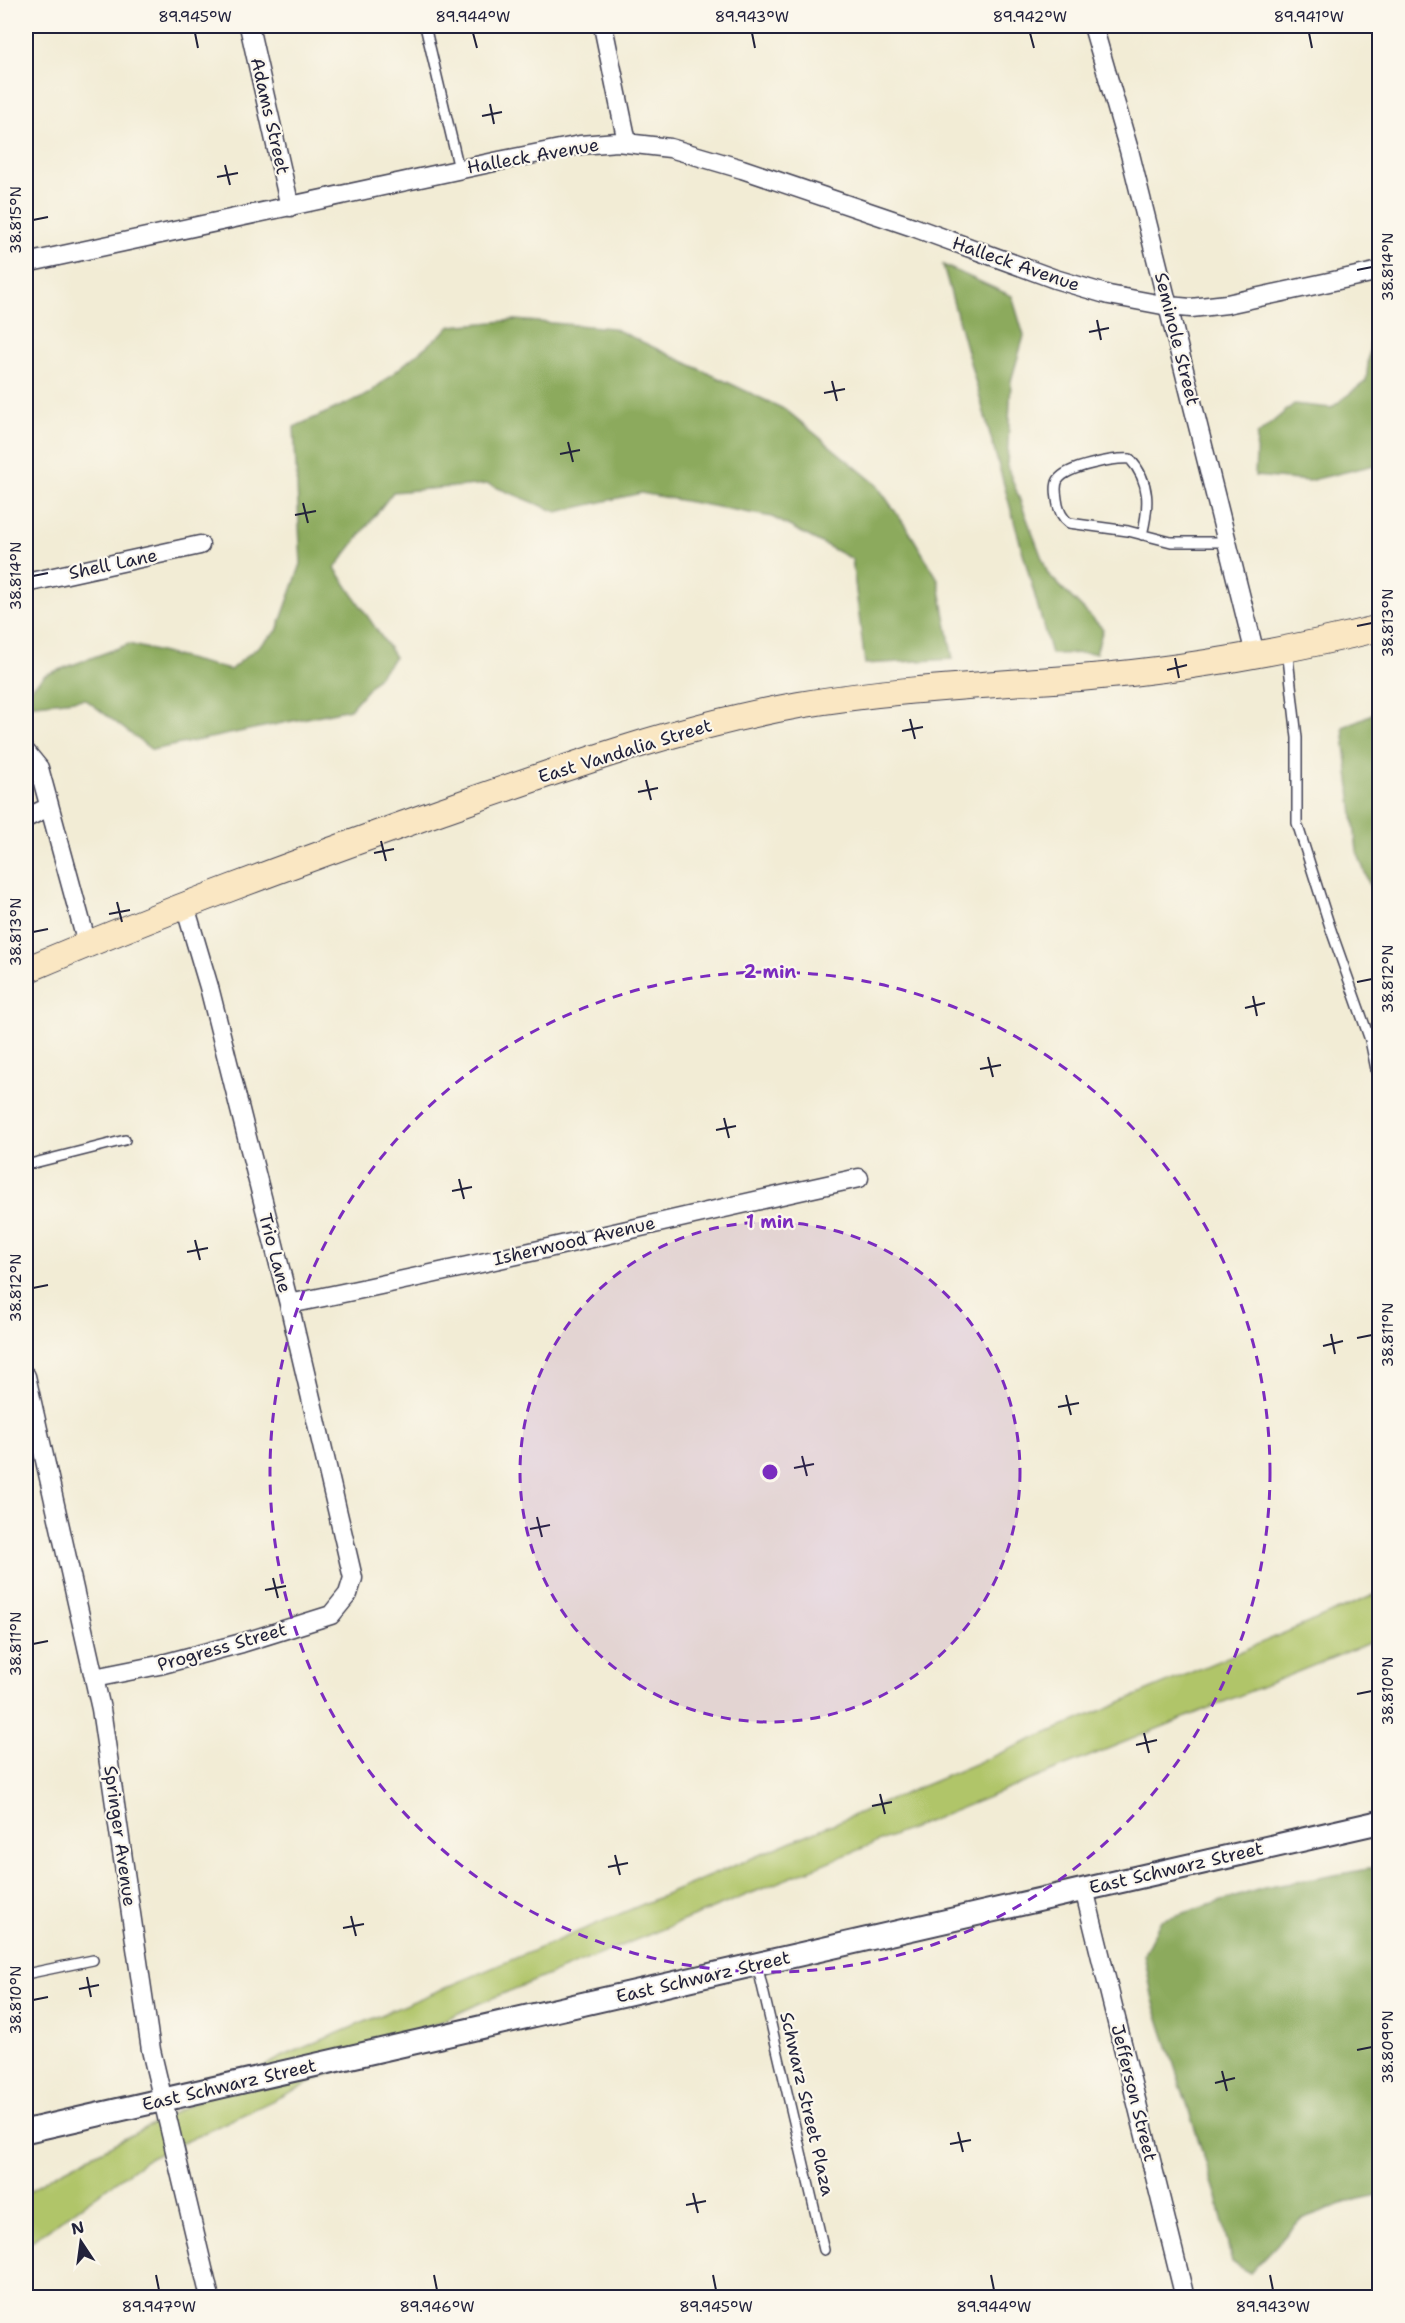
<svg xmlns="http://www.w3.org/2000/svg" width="1405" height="2323" viewBox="0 0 1405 2323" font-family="'Shantell Sans',sans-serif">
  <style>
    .green { fill: #b0c569; stroke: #697452; stroke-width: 1.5 }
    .forest { fill: #8caa5d; stroke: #57664c; stroke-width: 1.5 }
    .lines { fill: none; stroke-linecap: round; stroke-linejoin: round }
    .service-casing { stroke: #414052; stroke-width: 12 }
    .minor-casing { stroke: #414052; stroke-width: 21 }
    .tertiary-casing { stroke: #414052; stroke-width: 26 }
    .secondary-casing { stroke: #414052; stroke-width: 28 }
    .service { stroke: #fff; stroke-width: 9 }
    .minor { stroke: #fff; stroke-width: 18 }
    .tertiary { stroke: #fff; stroke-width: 22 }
    .secondary { stroke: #fae7c3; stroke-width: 26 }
    .ticks { fill: none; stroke: #22223b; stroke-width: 2 }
    .ring { fill: none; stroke: #7b2cbf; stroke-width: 3; stroke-dasharray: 10 8 }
    .labels { text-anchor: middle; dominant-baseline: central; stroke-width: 4.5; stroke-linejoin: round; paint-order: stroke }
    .street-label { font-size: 18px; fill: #22223b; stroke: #fbf7ec }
    .centre { fill: #7b2cbf; stroke: #fbf7ec; stroke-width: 3 }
    .ring-label { font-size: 18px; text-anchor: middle; font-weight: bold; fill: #7b2cbf; stroke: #fbf7ec; stroke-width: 4.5; stroke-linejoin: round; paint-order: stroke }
    .neatline { fill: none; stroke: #22223b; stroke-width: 2 }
    .ticks-label { font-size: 15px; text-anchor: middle; fill: #22223b }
  </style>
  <rect width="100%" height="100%" fill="#fbf7ec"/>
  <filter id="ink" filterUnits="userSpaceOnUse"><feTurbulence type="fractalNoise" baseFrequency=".0167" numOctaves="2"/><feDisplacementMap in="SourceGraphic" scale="12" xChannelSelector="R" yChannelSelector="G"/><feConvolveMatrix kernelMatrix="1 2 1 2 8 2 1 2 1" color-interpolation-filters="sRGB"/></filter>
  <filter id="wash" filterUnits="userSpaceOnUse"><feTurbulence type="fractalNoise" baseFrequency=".008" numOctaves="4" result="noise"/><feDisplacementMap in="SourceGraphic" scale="24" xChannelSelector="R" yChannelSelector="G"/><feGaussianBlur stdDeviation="1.35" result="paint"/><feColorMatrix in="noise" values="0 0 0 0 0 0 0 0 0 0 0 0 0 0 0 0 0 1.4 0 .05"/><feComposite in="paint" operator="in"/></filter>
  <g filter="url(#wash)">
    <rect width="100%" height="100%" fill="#f2ecd5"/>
    <path class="green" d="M1379,1593V1639L480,2003L146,2160L26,2245V2194L52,2176L284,2056Z"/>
    <path class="forest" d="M943,265L1012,296L1024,336L1011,381L1007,466L1048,574L1103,629L1096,653L1051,654Z
      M1379,294V464L1308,481L1255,476L1257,435L1294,404L1331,408L1366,381L1376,295Z
      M515,320L613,328L786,410L876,484L909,531L938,579L953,659L865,664L852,559L772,517L641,493L557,512L488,484L393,492L335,568L395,657L350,709L152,750L85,699L26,705V693L45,675L129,644L230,670L277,631L301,564L294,427L368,394L451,326Z
      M1379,711V911L1357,851L1343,727Z
      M1379,1867V2195L1350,2201L1301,2219L1250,2273L1232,2263L1217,2197L1153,2000L1144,1954L1161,1920L1264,1888Z"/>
  </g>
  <g filter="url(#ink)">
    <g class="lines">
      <g class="service-casing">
        <path id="service" d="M425,26L459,169
          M1142,535C1149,507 1151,482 1130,459C1115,458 1067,466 1058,480C1055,485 1056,493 1057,499C1058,509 1061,517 1069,523L1128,531L1171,542H1228
          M1287,649L1297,738V823L1331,930L1370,1040L1380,1089
          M26,1165L125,1140
          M757,1964L824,2250
          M26,1974L93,1960"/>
      </g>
      <g class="minor-casing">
        <path id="minor" d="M249,26L290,207
          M603,26L627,142
          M1093,26L1129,150L1255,654
          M26,263L499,161L580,145L617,142L670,148L742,169L913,227L1055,279L1109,295L1168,306L1191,308L1227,304L1380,271
          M26,583L200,545
          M26,752L39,768L87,944
          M26,818L49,807
          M289,1304C480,1266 669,1219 859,1178
          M26,1376L101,1709L151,2050L210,2298
          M94,1678L159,1665L242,1643L331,1615L348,1594L353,1578L289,1304L209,987L185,906
          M1084,1889L1185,2298"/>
      </g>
      <g class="tertiary-casing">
        <path id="tertiary" d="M26,2131L1380,1822"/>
      </g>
      <g class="secondary-casing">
        <path id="secondary" d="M26,970C162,912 301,861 441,811C558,770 676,727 799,705C893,689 986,685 1080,678C1180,670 1282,652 1380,628"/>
      </g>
      <use href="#service" class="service"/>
      <use href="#minor" class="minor"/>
      <use href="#tertiary" class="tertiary"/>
      <use href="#secondary" class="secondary"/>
    </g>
  </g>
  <path class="ticks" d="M195,33L198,48M473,33L477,48M752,33L755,48M1030,33L1034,48M1309,33L1312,48M490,104L494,124M482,116L502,112M225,165L230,185M217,177L238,173M33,220L48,217M1357,270L1372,267M1097,320L1101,340M1089,332L1109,328M832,381L837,401M824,393L845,389M568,442L573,462M560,454L580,450M303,503L308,523M295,515L316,511M33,576L48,573M1357,626L1372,623M1175,658L1179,678M1167,670L1187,665M910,719L915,739M902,731L923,727M646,780L651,800M638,792L658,788M381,841L386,861M374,853L394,849M117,902L122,922M109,914L130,910M33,932L48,929M1357,982L1372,979M1253,996L1257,1016M1245,1008L1265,1003M988,1057L993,1077M980,1069L1001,1065M724,1118L729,1138M716,1130L736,1126M459,1179L464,1199M452,1191L472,1187M195,1240L200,1260M187,1252L208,1248M33,1288L48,1285M1331,1334L1335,1354M1357,1338L1372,1335M1323,1346L1343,1341M1066,1395L1071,1415M1058,1407L1079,1403M802,1456L807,1476M794,1468L814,1464M537,1517L542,1537M530,1529L550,1525M273,1578L278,1598M265,1590L286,1586M33,1644L48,1641M1357,1694L1372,1691M1144,1733L1149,1753M1136,1745L1157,1740M880,1794L885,1814M872,1806L892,1802M615,1855L620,1875M608,1867L628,1863M351,1916L356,1936M343,1928L364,1924M87,1977L91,1997M79,1989L99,1985M33,2000L48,1997M1357,2050L1372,2047M1222,2071L1227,2091M1215,2083L1235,2078M958,2132L963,2152M950,2144L971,2140M693,2193L698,2213M686,2205L706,2201M156,2275L159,2290M434,2275L437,2290M713,2275L716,2290M991,2275L994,2290M1270,2275L1273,2290"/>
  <circle cx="770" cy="1472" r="250" fill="#7b2cbf" fill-opacity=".12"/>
  <g class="ring">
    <circle cx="770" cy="1472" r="250"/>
    <circle cx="770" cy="1472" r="500"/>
  </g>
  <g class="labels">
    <g class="street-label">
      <text transform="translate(270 116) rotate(77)">Adams Street</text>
      <text transform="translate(533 156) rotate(-10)">Halleck Avenue</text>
      <text transform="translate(1016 264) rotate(19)">Halleck Avenue</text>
      <text transform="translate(1177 339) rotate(76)">Seminole Street</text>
      <text transform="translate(113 564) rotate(-12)">Shell Lane</text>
      <text transform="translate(625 751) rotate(-17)">East Vandalia Street</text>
      <text transform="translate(574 1241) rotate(-13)">Isherwood Avenue</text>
      <text transform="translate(275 1253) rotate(75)">Trio Lane</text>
      <text transform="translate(222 1647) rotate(-16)">Progress Street</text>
      <text transform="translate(120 1836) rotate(82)">Springer Avenue</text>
      <text transform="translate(1176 1868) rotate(-13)">East Schwarz Street</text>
      <text transform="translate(703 1977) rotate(-13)">East Schwarz Street</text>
      <text transform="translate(229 2085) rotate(-13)">East Schwarz Street</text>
      <text transform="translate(1134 2093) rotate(76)">Jefferson Street</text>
      <text transform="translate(807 2104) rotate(77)">Schwarz Street Plaza</text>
    </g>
  </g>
  <circle cx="770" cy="1472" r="9" class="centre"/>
  <g class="ring-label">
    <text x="770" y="978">2 min</text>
    <text x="770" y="1228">1 min</text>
  </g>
  <rect width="1405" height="2323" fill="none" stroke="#fbf7ec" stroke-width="66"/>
  <g transform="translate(81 2242) rotate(347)" stroke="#fbf7ec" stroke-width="4.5" paint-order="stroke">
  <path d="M0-4.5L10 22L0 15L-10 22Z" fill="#22223b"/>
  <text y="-9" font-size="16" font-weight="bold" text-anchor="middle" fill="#22223b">N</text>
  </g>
  <rect x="33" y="33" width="1339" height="2257" class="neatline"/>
  <g class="ticks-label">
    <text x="195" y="22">89.945°W</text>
    <text x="473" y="22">89.944°W</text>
    <text x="752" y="22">89.943°W</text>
    <text x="1030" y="22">89.942°W</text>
    <text x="1309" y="22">89.941°W</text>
    <text transform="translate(16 220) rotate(-90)" y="5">38.815°N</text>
    <text transform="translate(1388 267) rotate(-90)" y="5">38.814°N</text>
    <text transform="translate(16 576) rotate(-90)" y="5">38.814°N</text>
    <text transform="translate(1388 623) rotate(-90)" y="5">38.813°N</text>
    <text transform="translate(16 932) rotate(-90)" y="5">38.813°N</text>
    <text transform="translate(1388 979) rotate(-90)" y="5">38.812°N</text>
    <text transform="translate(16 1288) rotate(-90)" y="5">38.812°N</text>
    <text transform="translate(1388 1335) rotate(-90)" y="5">38.811°N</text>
    <text transform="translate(16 1644) rotate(-90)" y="5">38.811°N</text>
    <text transform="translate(1388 1691) rotate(-90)" y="5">38.810°N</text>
    <text transform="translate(16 2000) rotate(-90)" y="5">38.810°N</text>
    <text transform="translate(1388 2047) rotate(-90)" y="5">38.809°N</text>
    <text x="159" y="2312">89.947°W</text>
    <text x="437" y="2312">89.946°W</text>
    <text x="716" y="2312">89.945°W</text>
    <text x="994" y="2312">89.944°W</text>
    <text x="1273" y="2312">89.943°W</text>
  </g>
</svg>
